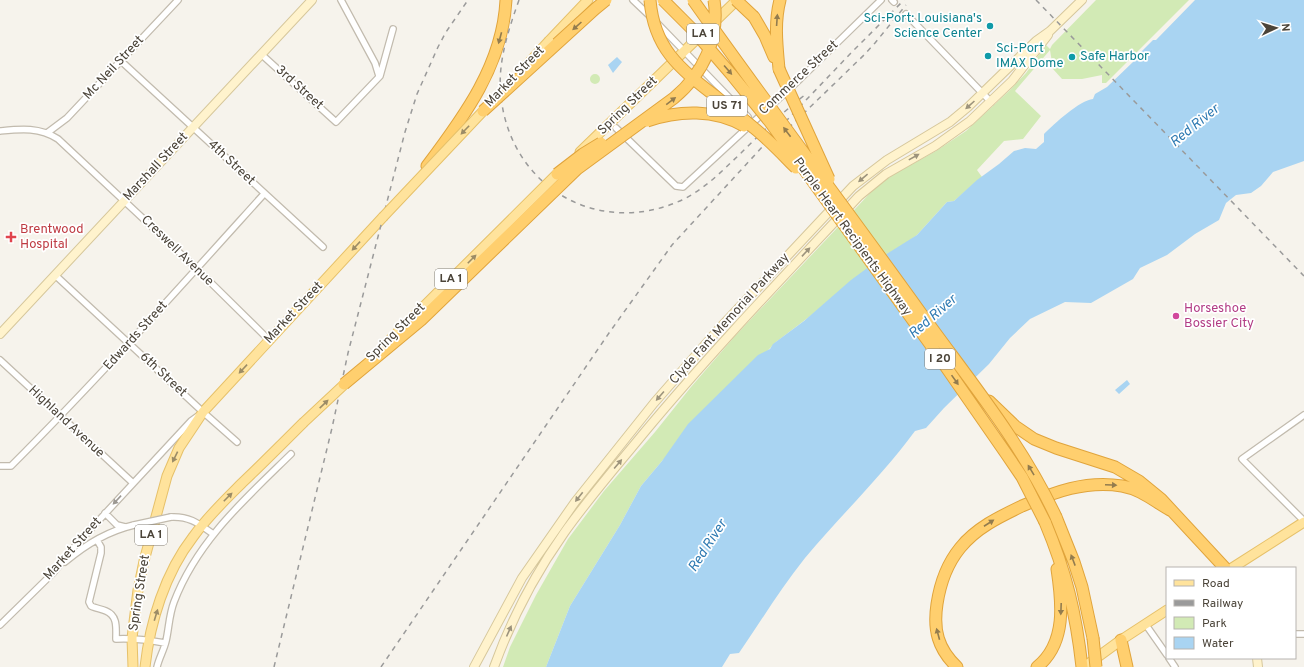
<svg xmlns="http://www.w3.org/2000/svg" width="1304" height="667" viewBox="0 0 1304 667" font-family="Overpass,sans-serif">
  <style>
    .green { fill: #d2eab5 }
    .water { fill: #a9d4f2 }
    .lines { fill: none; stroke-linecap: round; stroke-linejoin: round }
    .street-casing { stroke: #c2bbae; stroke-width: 8 }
    .secondary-casing { stroke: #d6c79b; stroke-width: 10 }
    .primary-casing { stroke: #e6c16a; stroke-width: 11 }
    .highway-casing { stroke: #e0a43c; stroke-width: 13 }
    .street { stroke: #fff; stroke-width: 5.5 }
    .secondary { stroke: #fff3cd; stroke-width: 8 }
    .primary { stroke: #ffe39c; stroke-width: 9 }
    .highway { stroke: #ffcf6e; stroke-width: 11 }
    .rail { stroke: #9a9a9a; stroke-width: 1.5; stroke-dasharray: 5 5; stroke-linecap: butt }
    .street-bridge-casing { stroke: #c2bbae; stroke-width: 8; stroke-linecap: butt }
    .primary-bridge-casing { stroke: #e6c16a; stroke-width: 11; stroke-linecap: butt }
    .highway-bridge-casing { stroke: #e0a43c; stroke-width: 13; stroke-linecap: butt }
    .street-bridge { stroke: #fff; stroke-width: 5.5 }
    .primary-bridge { stroke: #ffe39c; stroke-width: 9 }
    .highway-bridge { stroke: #ffcf6e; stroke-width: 11 }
    .oneway { fill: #937c4e }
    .oneway2 { fill: #9c937c }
    .oneway3 { fill: #9c8c66 }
    .oneway4 { fill: #9c9892 }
    .culture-dot { fill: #0f9aa8; stroke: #fff; stroke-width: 1.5 }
    .health-dot { fill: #e0444e; stroke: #fff; stroke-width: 1.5 }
    .hotel-dot { fill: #d1479c; stroke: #fff; stroke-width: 1.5 }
    .labels { text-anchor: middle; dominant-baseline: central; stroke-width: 3.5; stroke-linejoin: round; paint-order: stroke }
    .shield { fill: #fff; stroke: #817c74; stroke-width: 1 }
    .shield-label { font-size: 12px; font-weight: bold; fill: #4b4439 }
    .culture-label { font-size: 13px; fill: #0d838f; stroke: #fff; text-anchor: start }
    .street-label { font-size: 13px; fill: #4b4439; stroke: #fff }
    .health-label { font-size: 13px; fill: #be3a42; stroke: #fff; text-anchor: start }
    .hotel-label { font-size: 13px; fill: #b23c85; stroke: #fff; text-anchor: start }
    .water-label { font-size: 14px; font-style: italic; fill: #2e7ab2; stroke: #fff }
  </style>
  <rect width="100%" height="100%" fill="#f6f3ec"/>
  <path class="green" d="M1096,0H1189L1106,83H1102V75L1082,79H1062L1053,69L1050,50L1015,91L1041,116L1023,139L1004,141L977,170L982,177L954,201L947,202L917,235L776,342L662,461L641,486L620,525L570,606L546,667H503L510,647L536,595L568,539L604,491L655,432L691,387L736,335L873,190L891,176L936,151L966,131L1009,91L1026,73L1046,45L1050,49L1052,45Z
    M590 79a5 5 0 1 1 10 0a5 5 0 1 1-10 0Z"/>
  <path class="water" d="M1195,0H1304V161L1273,172L1261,186L1251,193L1236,195L1226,203L1219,220L1195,234L1167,255L1140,268L1133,279L1091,303L1065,302L1030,319L1010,338L989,364L944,408L926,428L915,431C882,476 841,515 805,558C781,588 761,621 739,653L730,654L722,667H546L570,606L620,525L641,486L662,461L688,424L758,355L770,349L773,344L804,321L851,280L885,255L917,235L947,202L954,201L977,180L999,164L1014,151L1025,148L1036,149L1044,142V134C1054,124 1080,100 1093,99L1095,94L1107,87L1133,62L1132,57H1136L1153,40H1156Z
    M617,57L622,62L613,73L608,65Z
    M1127,380L1130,384L1119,394L1115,390Z"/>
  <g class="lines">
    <g class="street-casing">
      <path id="street" d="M341,0L375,63L379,76
        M633,0L652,18
        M892,0L894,2
        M906,14L991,102
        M658,24L748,117
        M261,54L336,122L380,76L393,29
        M121,61L323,247
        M616,128L676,186L683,187L800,79L881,0
        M0,131C21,129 39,127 58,139L197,269L269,340
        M47,133L67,118L178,0
        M55,275L203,412L237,442
        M0,360L133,483
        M1304,415L1242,459L1304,521
        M0,466H11C99,378 181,286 264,194
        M105,513L117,525L125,527
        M171,517C190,516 199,524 213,534
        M97,540L101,547V553L89,602L91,606C95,608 101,609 106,611C118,616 116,628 116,639C133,638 148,640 165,643
        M65,562C85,545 108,531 134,525
        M0,625L53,573L76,545L191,421L198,416
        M1146,625L1167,655
        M1295,634H1304
        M1169,658L1175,667
        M157,667C159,658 164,650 166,641C169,628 169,615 174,602C197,541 246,498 291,454"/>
    </g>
    <g class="secondary-casing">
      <path id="secondary" d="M0,334L312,0
        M1257,658L1258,667
        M474,667L522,578L575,502L654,403L717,331L853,186L887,160L950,122L968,107L1036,41L1050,31L1082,0
        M494,667C511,620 535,574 564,533C588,499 616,467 643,434C712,351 786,274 859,196L886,174L935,146L970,121L1012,81L1048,35"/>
    </g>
    <g class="primary-casing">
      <path id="primary" d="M549,41L588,0
        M580,152L737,0
        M1232,568L1304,522
        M133,667L132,638L138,590L144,561L167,476L179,448L203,412L383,217
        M145,667C150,622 165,573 193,537C207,517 225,500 242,483C263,463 283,443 303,423
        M1084,667L1121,640L1167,610"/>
    </g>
    <g class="highway-casing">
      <path id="highway" d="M754,17L765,36L774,57
        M779,69C777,46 774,23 780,0
        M427,166C464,117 503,64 506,0
        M989,401L1015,426L1034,439L1056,448L1115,467L1139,481L1161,499L1225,568
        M1056,517L1074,562L1082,587L1093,638
        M1045,522C1066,572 1076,613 1082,667
        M1121,640L1127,667
        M957,667C938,649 933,630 937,604C940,584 947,564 960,548C976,528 999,517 1022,506C1054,492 1086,480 1122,486C1140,489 1154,501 1170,510
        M1037,667C1067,643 1062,602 1057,569"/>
    </g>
    <use href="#street" class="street"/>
    <use href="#secondary" class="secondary"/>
    <use href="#primary" class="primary"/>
    <use href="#highway" class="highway"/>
    <path class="rail" d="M519,0C508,31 497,64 501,97C511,188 599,238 682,200C705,189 723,170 741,153C762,132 783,112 806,94
      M1036,0L1304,276
      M774,142L864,55L875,43L906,5
      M274,667L332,428L348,353L405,132L417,94L438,47L446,32L468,0
      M381,667L609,333L672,245L787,120L850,54L904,0"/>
    <g class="street-bridge-casing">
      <path id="street-bridge" d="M134,525L171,517"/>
    </g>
    <g class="primary-bridge-casing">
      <path id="primary-bridge" d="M526,66L549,41
        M383,217L487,107
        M388,342L557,174
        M303,423L349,380"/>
    </g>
    <g class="highway-bridge-casing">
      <path id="highway-bridge" d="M650,0C654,48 679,68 714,95C727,106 741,117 754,128C769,140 782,154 796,168
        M663,0L693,30L731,74L770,122L930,344L1005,452L1022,477L1045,522
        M693,0C768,106 847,210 923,316C970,381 1022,444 1056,517
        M736,0L754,17
        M779,69L829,179
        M483,111L595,9L606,0
        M647,121C679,110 715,109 744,126
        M557,174L583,154L601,143
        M344,384L421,320L577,169L674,98C703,74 720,38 714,0
        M1093,638L1096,667"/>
    </g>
    <use href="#street-bridge" class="street-bridge"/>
    <use href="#primary-bridge" class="primary-bridge"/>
    <use href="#highway-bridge" class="highway-bridge"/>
  </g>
  <defs><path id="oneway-solid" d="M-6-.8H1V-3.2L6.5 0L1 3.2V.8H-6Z"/></defs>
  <g class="oneway">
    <use href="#oneway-solid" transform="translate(777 20) rotate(-86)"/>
    <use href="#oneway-solid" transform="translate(577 26) rotate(138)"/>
    <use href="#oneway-solid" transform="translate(500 38) rotate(105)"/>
    <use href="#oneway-solid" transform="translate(728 70) rotate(49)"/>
    <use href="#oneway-solid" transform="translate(671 101) rotate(-37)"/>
    <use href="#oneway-solid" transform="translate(787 132) rotate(-127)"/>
    <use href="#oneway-solid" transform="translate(955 380) rotate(55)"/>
    <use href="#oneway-solid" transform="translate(1031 470) rotate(-121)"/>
    <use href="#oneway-solid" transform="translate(1111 485) rotate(3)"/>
    <use href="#oneway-solid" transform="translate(989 523) rotate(-33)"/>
    <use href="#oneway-solid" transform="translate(1073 560) rotate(-111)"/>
    <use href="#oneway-solid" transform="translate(1061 609) rotate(92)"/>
    <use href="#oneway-solid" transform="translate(938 634) rotate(-105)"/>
  </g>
  <g class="oneway2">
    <use href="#oneway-solid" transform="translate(970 105) rotate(138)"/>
    <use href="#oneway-solid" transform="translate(914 157) rotate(-29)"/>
    <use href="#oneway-solid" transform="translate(863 178) rotate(140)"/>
    <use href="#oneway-solid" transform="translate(806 252) rotate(-47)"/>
    <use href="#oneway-solid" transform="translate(660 396) rotate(131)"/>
    <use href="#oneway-solid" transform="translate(618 464) rotate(-50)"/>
    <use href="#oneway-solid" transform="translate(579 497) rotate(128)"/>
    <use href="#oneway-solid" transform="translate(509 631) rotate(-66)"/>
  </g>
  <g class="oneway3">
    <use href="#oneway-solid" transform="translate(465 130) rotate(134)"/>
    <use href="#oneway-solid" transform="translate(356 246) rotate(133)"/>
    <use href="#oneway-solid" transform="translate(472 259) rotate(-45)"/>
    <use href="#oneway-solid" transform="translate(243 369) rotate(133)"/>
    <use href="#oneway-solid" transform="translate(324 404) rotate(-44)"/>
    <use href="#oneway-solid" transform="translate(175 457) rotate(116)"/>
    <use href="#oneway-solid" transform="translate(228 497) rotate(-45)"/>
    <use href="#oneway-solid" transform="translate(156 615) rotate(-73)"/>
  </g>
  <use class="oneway4" href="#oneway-solid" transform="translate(117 500) rotate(133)"/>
  <g class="culture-dot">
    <circle cx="990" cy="26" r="4"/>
    <circle cx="988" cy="56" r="4"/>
    <circle cx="1072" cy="57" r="4"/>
  </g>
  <path class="health-dot" d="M9 231h4v4h4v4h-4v4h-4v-4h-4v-4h4z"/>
  <circle class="hotel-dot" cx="1176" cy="316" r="4"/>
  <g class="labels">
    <g class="shield">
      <rect x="687" y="24" width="32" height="20" rx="3"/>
      <rect x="707" y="96" width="40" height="20" rx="3"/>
      <rect x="435" y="269" width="32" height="20" rx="3"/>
      <rect x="925" y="349" width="30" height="20" rx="3"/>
      <rect x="135" y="525" width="32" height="20" rx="3"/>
    </g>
    <g class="shield-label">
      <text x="703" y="34">LA 1</text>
      <text x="727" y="106">US 71</text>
      <text x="451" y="279">LA 1</text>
      <text x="940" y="359">I 20</text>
      <text x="151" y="535">LA 1</text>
    </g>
    <g class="culture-label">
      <text x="982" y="19" text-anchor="end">Sci-Port: Louisiana's<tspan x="982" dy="15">Science Center</tspan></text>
      <text x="996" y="49">Sci-Port<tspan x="996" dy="15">IMAX Dome</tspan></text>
      <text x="1080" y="57">Safe Harbor</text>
    </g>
    <g class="street-label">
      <text transform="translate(114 68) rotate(-47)">Mc Neil Street</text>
      <text transform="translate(515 77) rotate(-46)">Market Street</text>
      <text transform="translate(799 78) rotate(-43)">Commerce Street</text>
      <text transform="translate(299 88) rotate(42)">3rd Street</text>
      <text transform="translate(628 106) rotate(-44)">Spring Street</text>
      <text transform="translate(231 163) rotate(43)">4th Street</text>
      <text transform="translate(156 167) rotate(-47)">Marshall Street</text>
      <text transform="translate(852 237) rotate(54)">Purple Heart Recipients Highway</text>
      <text transform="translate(177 251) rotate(44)">Creswell Avenue</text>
      <text transform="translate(294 313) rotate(-47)">Market Street</text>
      <text transform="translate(730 319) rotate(-48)">Clyde Fant Memorial Parkway</text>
      <text transform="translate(396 333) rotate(-45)">Spring Street</text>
      <text transform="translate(136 336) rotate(-48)">Edwards Street</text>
      <text transform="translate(163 375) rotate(43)">6th Street</text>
      <text transform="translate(66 422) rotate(43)">Highland Avenue</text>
      <text transform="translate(73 549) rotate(-48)">Market Street</text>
      <text transform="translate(140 593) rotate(-81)">Spring Street</text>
    </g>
    <g class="health-label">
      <text x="20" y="230">Brentwood<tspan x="20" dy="15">Hospital</tspan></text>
    </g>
    <g class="hotel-label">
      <text x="1184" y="309">Horseshoe<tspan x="1184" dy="15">Bossier City</tspan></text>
    </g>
    <g class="water-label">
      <text transform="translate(1195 126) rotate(-39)">Red River</text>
      <text transform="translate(933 317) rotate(-41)">Red River</text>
      <text transform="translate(708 546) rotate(-57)">Red River</text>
    </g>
  </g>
  <rect x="1166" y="567" width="130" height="92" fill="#ffffff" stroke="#b7b4b0"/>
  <rect x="1174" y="580" width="20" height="6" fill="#ffe39c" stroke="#b7b4b0"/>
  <text x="1202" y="587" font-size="12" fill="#4b4439">Road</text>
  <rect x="1174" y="600" width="20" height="6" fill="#9a9a9a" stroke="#b7b4b0"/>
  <text x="1202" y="607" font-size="12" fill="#4b4439">Railway</text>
  <rect x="1174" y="617" width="20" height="12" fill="#d2eab5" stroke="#b7b4b0"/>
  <text x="1202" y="627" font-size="12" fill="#4b4439">Park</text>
  <rect x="1174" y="637" width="20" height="12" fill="#a9d4f2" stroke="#b7b4b0"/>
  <text x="1202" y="647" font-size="12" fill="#4b4439">Water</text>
  <g transform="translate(1276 28) rotate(86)" stroke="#ffffff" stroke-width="3" paint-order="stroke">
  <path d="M0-3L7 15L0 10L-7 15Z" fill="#4b4439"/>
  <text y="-6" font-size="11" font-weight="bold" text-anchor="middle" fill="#4b4439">N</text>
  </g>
</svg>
